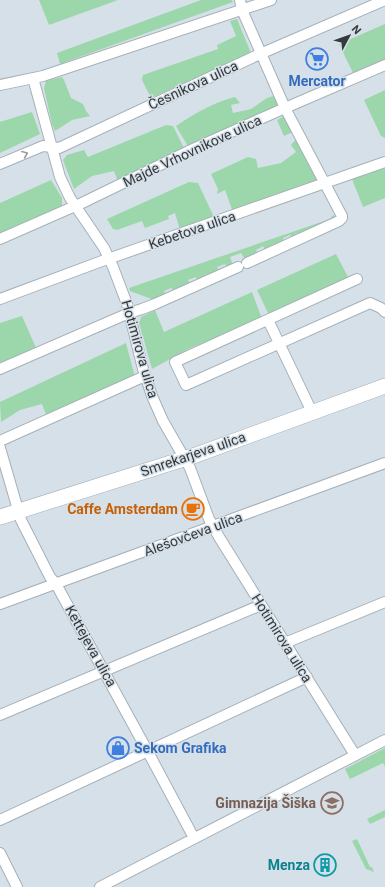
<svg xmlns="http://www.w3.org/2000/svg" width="385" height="887" viewBox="0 0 385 887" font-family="Roboto,sans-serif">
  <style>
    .green { fill: #9bd7aa }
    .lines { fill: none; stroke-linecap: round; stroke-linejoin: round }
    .street-casing { stroke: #a6b0b8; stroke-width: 12 }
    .secondary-casing { stroke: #a6b0b8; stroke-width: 16 }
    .street { stroke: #fff; stroke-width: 10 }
    .secondary { stroke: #fff; stroke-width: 15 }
    .oneway { stroke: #9a9c9e }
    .labels { text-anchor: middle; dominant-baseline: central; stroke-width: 3; stroke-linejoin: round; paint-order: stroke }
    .shop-label { font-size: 14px; font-weight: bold; fill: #366cbe; stroke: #d6e0e8 }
    .street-label { font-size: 14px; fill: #35393c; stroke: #d6e0e8 }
    .food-label { font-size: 14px; font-weight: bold; fill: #c56008; stroke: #d6e0e8; text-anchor: end }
    .education-label { font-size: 14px; font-weight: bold; fill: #785e54; stroke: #d6e0e8; text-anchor: end }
    .culture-label { font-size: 14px; font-weight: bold; fill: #0d838f; stroke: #d6e0e8; text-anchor: end }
  </style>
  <rect width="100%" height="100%" fill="#d6e0e8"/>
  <path class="green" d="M39,0H118L49,25Z
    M201,0H232L233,2L60,64L57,53Z
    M237,19L251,53L151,98L142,80L143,75L218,49L217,45L236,36L230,21Z
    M385,24V61L354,75L339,44Z
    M62,77L64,80L71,98L83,104L86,111L90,116L72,120L55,131L52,124L44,88L46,81Z
    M385,90V138L381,136L364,100Z
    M274,96L279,106L189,148L176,126C194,114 214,102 235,97L240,103L231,105L233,113L251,109L267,98Z
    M32,112L40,134L0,153V122Z
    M284,116L293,132L284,136L277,120Z
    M166,125L173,126L185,150L118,182L114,171L92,176L74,189L63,160L67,155L84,150L88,157Z
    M296,139L317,179L315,182L233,212L225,190L217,194L218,189L211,174L248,157L256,159L258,168L281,163L296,152L291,145Z
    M385,168V198L363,207L352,179Z
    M51,180L62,198V212L0,239V203Z
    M189,182L198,183L214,217L180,230L175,213L168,216L169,219L145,228L142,221L117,230L113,229L107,219Z
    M333,215L334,216V218L299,235L298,233L295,234L296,236L292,238L290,235L283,238L284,242L275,246L274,244L270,246L271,248L265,250L263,246L256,250L258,254L245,259L241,253L230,257L233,265L227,267L225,264L217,267L219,271L208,276L207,274L203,276V278L197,281L196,277L188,280L190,284L174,291L171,288L164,291L166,295L154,300L130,291L129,288L330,219Z
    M336,254L349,279L269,315L257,290Z
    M252,292L262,319L190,348L152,369L139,323L141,317L155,310L164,332Z
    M22,316L37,350L0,366V323Z
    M126,343L135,377L47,417L42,404L20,410L1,422L0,402Z
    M385,748V767L383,763L350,779L345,769Z
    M385,810V817L370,824L367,819Z
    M357,839L370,867H372L374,872L366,869L352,841Z"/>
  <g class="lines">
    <g class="street-casing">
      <path id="street" d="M240,0L242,10L285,108L342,216V218L339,221L247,263
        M33,78L60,177L70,198L104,248L113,267L127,304L143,369L152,396L163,421L190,468L209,519L219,537L355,755
        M0,85L43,76L271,0
        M0,164L43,146L59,148L260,54L385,0
        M0,239L82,203L193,149L285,108L385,65
        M357,279L175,362L186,385L370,303L381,308L385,312
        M0,299L102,261L385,162
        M268,320L312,412
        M0,369L129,313L142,309L155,304L238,267
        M0,441L145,376
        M0,448L21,520L50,577L56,584L148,752L194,838
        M0,604L385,463
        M285,643L385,602
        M0,715L261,605
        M0,820L307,677
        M0,853L17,887
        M100,887L385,740"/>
    </g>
    <g class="secondary-casing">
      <path id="secondary" d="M0,517L196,455L385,386"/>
    </g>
    <use href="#street" class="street"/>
    <use href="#secondary" class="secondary"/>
  </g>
  <defs><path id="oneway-chevron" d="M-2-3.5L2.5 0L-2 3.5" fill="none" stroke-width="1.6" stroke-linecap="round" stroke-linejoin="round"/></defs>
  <use class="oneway" href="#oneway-chevron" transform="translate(25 154) rotate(-23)"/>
  <defs>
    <g id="supermarket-ring" transform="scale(1.15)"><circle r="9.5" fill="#d6e0e8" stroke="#3f7fe0" stroke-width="1.5"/><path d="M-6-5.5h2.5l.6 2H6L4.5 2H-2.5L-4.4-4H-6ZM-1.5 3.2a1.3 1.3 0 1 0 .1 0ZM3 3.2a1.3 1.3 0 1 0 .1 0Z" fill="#3f7fe0"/></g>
    <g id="cafe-ring" transform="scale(1.15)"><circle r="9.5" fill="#d6e0e8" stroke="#e8710a" stroke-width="1.5"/><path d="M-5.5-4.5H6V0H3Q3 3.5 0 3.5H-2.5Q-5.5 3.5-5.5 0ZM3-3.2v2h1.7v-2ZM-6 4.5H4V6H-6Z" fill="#e8710a"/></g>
    <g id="shop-ring" transform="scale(1.15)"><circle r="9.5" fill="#d6e0e8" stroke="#3f7fe0" stroke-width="1.5"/><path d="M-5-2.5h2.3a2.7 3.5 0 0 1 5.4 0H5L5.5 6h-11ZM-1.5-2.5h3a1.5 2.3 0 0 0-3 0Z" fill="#3f7fe0"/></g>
    <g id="school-ring" transform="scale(1.15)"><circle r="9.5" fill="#d6e0e8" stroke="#8d6e63" stroke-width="1.5"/><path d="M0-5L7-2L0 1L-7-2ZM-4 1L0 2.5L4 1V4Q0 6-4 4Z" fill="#8d6e63"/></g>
    <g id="building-ring" transform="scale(1.15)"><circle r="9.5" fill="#d6e0e8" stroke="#0f9aa8" stroke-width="1.5"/><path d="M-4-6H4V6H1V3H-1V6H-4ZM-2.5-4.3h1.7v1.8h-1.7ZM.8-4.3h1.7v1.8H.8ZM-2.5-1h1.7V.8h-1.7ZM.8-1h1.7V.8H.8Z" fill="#0f9aa8"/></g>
  </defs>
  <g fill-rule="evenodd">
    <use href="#supermarket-ring" x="317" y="59"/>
    <use href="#cafe-ring" x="193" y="509"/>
    <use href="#shop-ring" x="118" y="748"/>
    <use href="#school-ring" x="332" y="803"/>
    <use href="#building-ring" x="325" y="865"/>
  </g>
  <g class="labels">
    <g class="shop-label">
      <text x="317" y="81">Mercator</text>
      <text x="134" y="748" text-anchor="start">Sekom Grafika</text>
    </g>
    <g class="street-label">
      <text transform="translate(193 85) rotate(-25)">Česnikova ulica</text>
      <text transform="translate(192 151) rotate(-25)">Majde Vrhovnikove ulica</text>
      <text transform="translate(192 230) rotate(-19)">Kebetova ulica</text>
      <text transform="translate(140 349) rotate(74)">Hotimirova ulica</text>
      <text transform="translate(193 454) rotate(-19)">Smrekarjeva ulica</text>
      <text transform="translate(193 534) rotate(-20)">Alešovčeva ulica</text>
      <text transform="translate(282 638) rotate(58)">Hotimirova ulica</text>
      <text transform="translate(91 646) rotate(61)">Kettejeva ulica</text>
    </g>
    <g class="food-label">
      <text x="178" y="509">Caffe Amsterdam</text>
    </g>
    <g class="education-label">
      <text x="316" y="803">Gimnazija Šiška</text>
    </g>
    <g class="culture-label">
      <text x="310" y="865">Menza</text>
    </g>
  </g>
  <g transform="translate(349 36) rotate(49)" stroke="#d6e0e8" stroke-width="3" paint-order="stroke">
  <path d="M0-3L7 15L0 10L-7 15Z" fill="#35393c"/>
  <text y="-6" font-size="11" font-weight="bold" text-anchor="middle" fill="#35393c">N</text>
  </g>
</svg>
